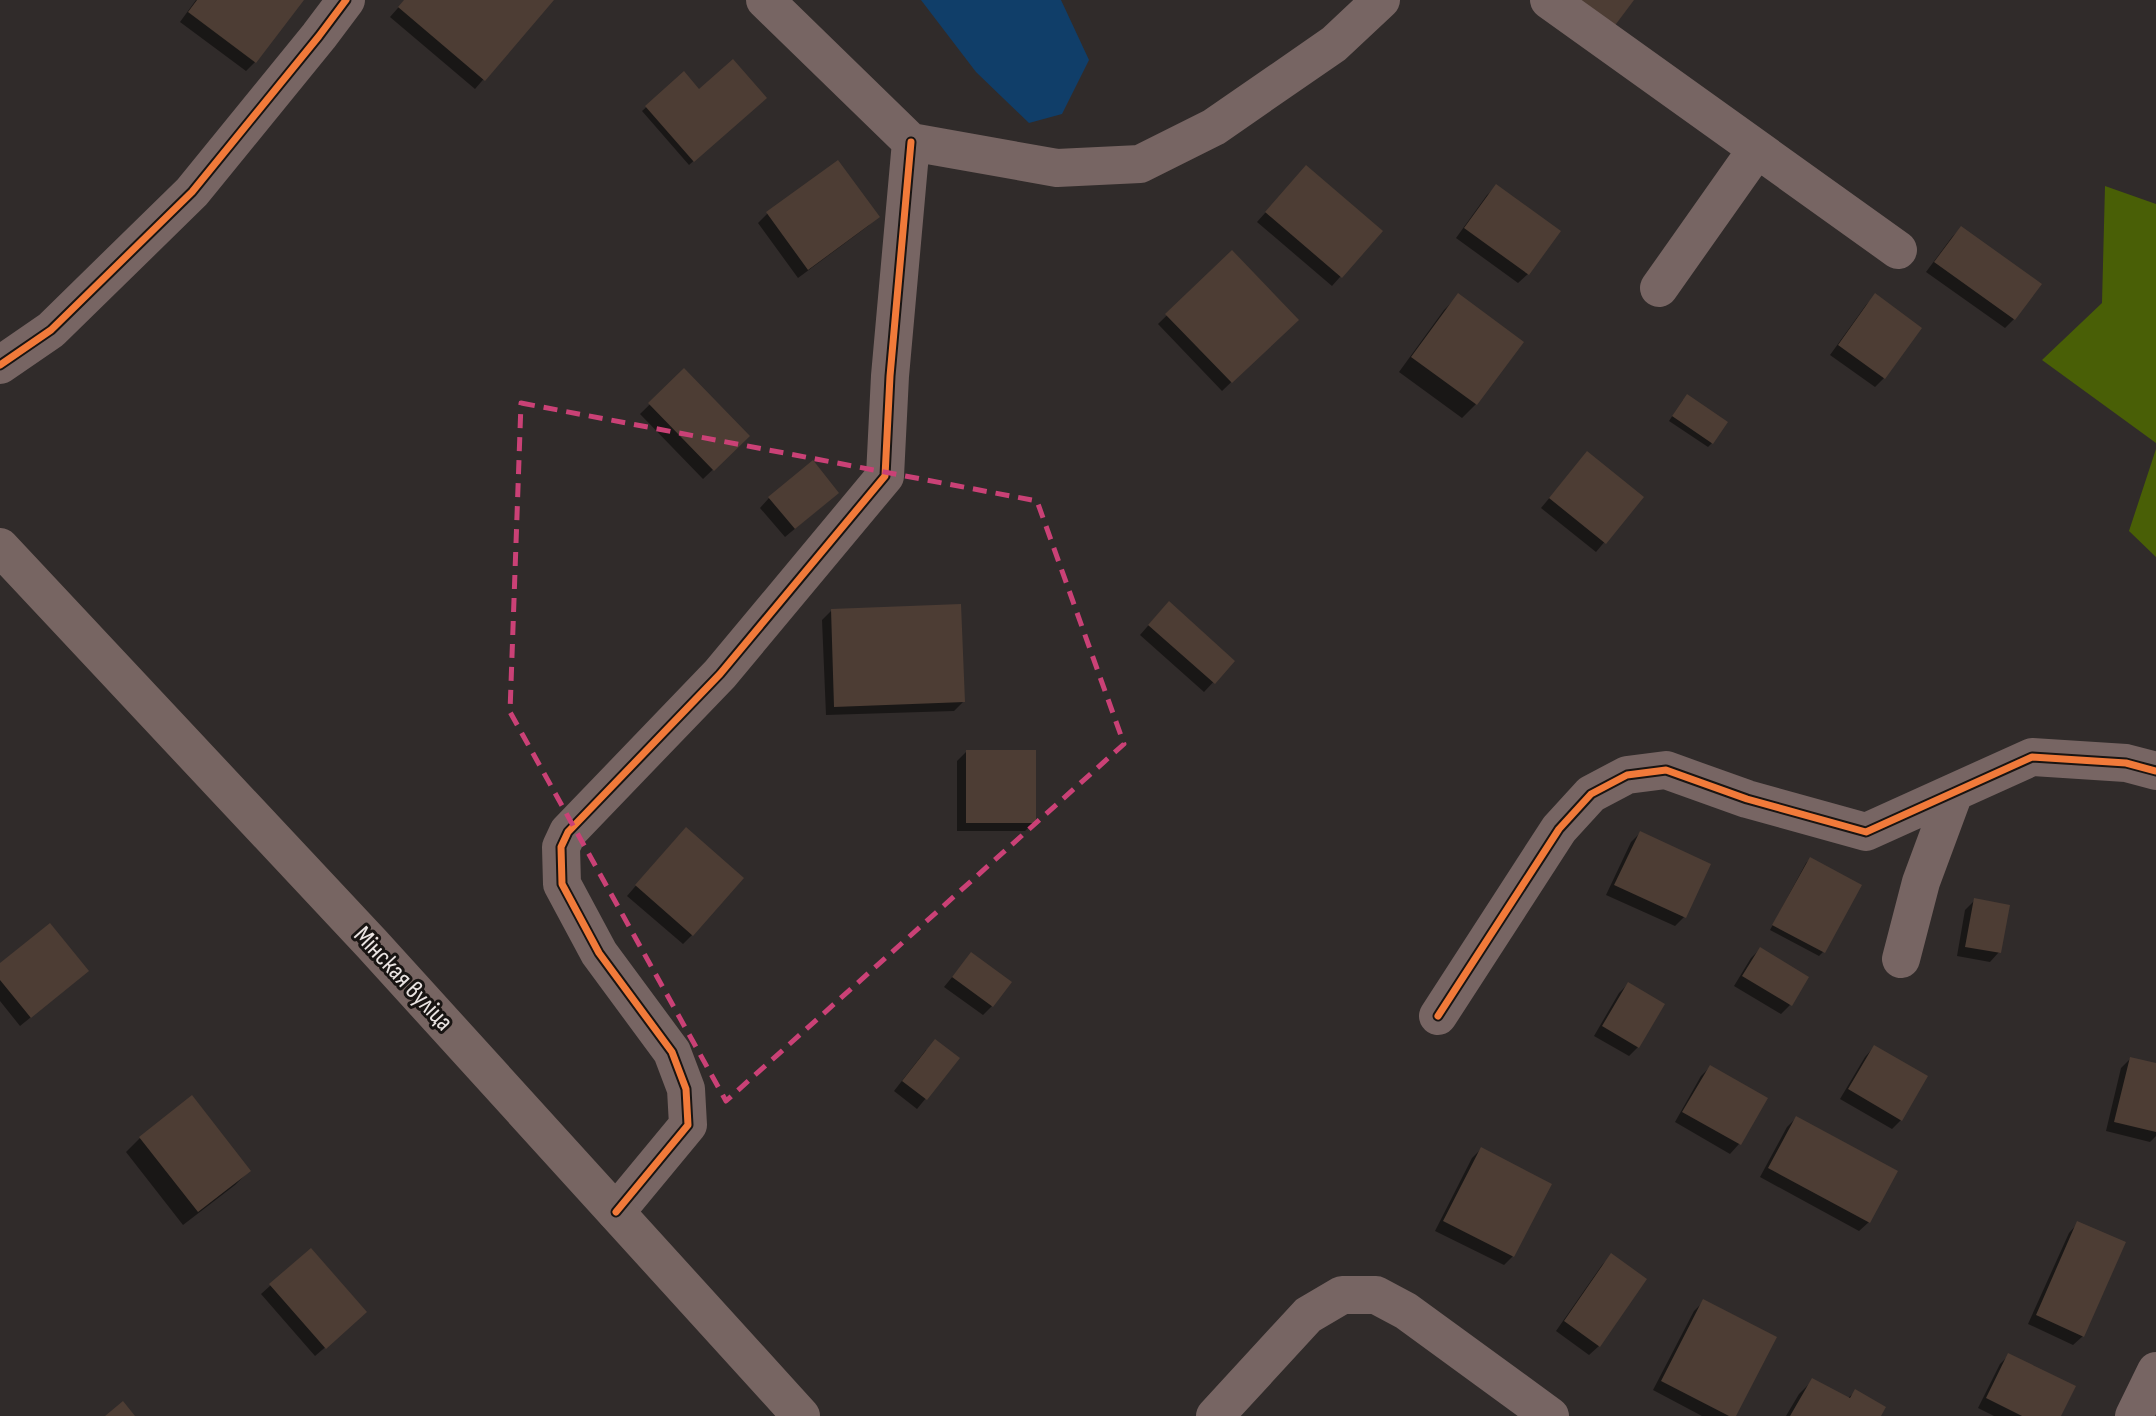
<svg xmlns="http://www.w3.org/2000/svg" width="2156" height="1416" viewBox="0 0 2156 1416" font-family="'Sofia Sans Condensed',sans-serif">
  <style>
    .forest { fill: #495f06 }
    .water { fill: #103e69 }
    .shadow { fill: #0007 }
    .building { fill: #4d3d34 }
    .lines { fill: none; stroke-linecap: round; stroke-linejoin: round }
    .minor { stroke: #776563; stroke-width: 38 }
    .major { stroke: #776562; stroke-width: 38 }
    .cycleway-casing { stroke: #181412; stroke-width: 11 }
    .cycleway { stroke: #f17a3a; stroke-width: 7 }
    .marked { fill: none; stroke: #ca4176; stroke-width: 5; stroke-dasharray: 14 9; stroke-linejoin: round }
    .labels { text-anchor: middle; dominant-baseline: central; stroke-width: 6; stroke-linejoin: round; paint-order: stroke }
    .street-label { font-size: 26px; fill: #eae4e2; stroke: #181412 }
  </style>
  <rect width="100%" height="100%" fill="#302b2a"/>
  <path class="forest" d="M2105,186L2156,204V443L2042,360L2102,303Z
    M2156,449V557L2129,531Z"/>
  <path class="water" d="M921,0H1061L1089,60L1062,114L1029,123L976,72Z"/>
  <path class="shadow" d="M196,0H302L255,62L246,71L180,22Z
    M405,0H552L475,89L390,17Z
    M684,74L699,91L764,98L689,165L642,111Z
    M1297,177L1380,232L1332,286L1257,222Z
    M1497,186L1559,231L1528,274L1518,283L1456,238L1487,195Z
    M768,213L877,217L868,226L798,278L758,223Z
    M1961,228L2014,319L2005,328L1926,272L1952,237Z
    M1232,252L1296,320L1222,391L1158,324Z
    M1458,296L1521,343L1476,404L1462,418L1399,372L1444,310Z
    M1875,296L1920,328L1884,378L1875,387L1830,355L1866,305Z
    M684,371L748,436L703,479L640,414Z
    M1683,400L1712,443L1708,447L1669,421Z
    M1587,453L1642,497L1596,552L1541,508Z
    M769,498L827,502L785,537L760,508Z
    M831,611L963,702L954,711L826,715L822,620Z
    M1160,612L1233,661L1204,692L1140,635Z
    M966,752L1034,822L1025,831H957V761Z
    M1640,833L1684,917L1675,926L1606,895L1631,842Z
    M676,839L692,935L683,944L627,896Z
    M1810,859L1860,886L1823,952L1819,956L1770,930L1806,863Z
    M1975,900L1999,952L1990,962L1957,956L1965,910Z
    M1760,949L1790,1005L1781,1014L1734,986L1751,958Z
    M971,954L992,1006L983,1015L944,987Z
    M0,966L77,980L20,1026L0,1001Z
    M1628,984L1638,1047L1629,1056L1594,1036L1619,993Z
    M1874,1047L1901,1120L1892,1129L1840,1099L1865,1057Z
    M926,1050L958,1059L917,1109L894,1091Z
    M2130,1059L2156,1065V1136L2150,1142L2106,1131L2121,1068Z
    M1710,1067L1765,1099L1739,1144L1730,1154L1675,1122L1701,1076Z
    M1796,1118L1869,1222L1859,1231L1760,1177L1787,1127Z
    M140,1138L249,1171L235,1185L183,1225L126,1152Z
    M1481,1149L1513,1256L1504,1265L1435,1231L1472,1158Z
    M2078,1223L2083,1336L2073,1345L2028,1324L2069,1233Z
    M1611,1256L1599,1346L1589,1355L1556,1331L1602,1265Z
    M271,1285L356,1321L315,1356L261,1294Z
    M1704,1301L1734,1416H1702L1653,1390L1694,1311Z
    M2009,1355L2059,1416H1994L1978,1408L2000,1364Z
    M1813,1380L1847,1399L1855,1392L1879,1416H1786L1799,1394Z"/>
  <path class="building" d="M197,0H304L256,63L188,12Z
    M404,0H554L485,81L398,7Z
    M1565,0H1634L1610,32Z
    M733,59L767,98L694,162L645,106L684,71L699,89Z
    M838,160L880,217L808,270L766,212Z
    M1306,165L1383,231L1342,278L1265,212Z
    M1496,184L1561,231L1529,275L1464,228Z
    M1961,226L2042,284L2015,320L1934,262Z
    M1232,250L1299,320L1232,383L1165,314Z
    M1458,293L1524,342L1477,405L1411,357Z
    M1875,293L1922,328L1885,379L1838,345Z
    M684,368L750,436L714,471L648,403Z
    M1687,394L1728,422L1713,444L1672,416Z
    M1587,451L1644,497L1606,544L1549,498Z
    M813,460L839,493L795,529L768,497Z
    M1169,601L1235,661L1215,684L1148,625Z
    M961,604L965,702L834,707L831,609Z
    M966,750H1036V823H966Z
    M686,827L744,878L693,936L635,885Z
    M1640,831L1711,864L1686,918L1614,885Z
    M1810,857L1862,885L1825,953L1772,925Z
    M1974,898L2010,905L2001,953L1965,947Z
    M50,923L89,971L31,1018L0,980V963Z
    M1760,947L1809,977L1792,1006L1742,976Z
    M971,952L1012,982L993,1007L952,977Z
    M1628,982L1665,1004L1639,1048L1602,1026Z
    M935,1039L960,1058L927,1100L902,1081Z
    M1874,1045L1928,1076L1902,1121L1848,1089Z
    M2130,1057L2156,1063V1132L2114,1122Z
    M1710,1065L1768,1098L1741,1145L1682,1112Z
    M192,1095L251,1171L198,1212L139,1137Z
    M1796,1116L1898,1171L1870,1223L1768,1168Z
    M1481,1147L1552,1184L1514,1257L1443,1221Z
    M2077,1221L2126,1242L2084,1337L2036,1315Z
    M311,1248L367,1312L326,1349L269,1284Z
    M1611,1253L1647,1279L1600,1347L1564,1321Z
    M1703,1299L1777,1337L1736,1416H1729L1661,1381Z
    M2008,1353L2076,1386L2061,1416H2022L1986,1398Z
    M1812,1378L1850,1398L1855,1389L1886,1407L1881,1416H1790Z
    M123,1401L135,1416H105Z"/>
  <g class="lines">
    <path class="minor" d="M765,0L911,142L1057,168L1140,164L1214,127L1334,44L1381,0
      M1549,0L1898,250
      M1659,288L1757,149
      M0,365L51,330L192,192L319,36L346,0
      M1901,959L1921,882L1954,793
      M1438,1016L1559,829L1591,794L1627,775L1666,770L1747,799L1866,832L2032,757L2126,763L2156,771
      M616,1212L688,1125L686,1089L672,1052L599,953L562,884L561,847L568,832L720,674L885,476L890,376L911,142
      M1215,1416L1308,1315L1342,1295H1376L1406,1311L1550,1416
      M2134,1416L2156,1371"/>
    <path class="major" d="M0,547L372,944L801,1416"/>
    <g class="cycleway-casing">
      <path id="cycleway" d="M0,365L51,330L192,192L319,36L346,0
        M1438,1016L1559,829L1591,794L1627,775L1666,770L1747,799L1866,832L2032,757L2126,763L2156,771
        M616,1212L688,1125L686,1089L672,1052L599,953L562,884L561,847L568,832L720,674L885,476L890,376L911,142"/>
    </g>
    <use href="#cycleway" class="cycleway"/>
  </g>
  <path class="marked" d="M521,403L1037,501L1124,744L726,1101L510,712Z"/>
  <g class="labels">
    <g class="street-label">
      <text transform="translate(403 979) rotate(47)">Мінская вуліца</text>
    </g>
  </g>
</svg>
